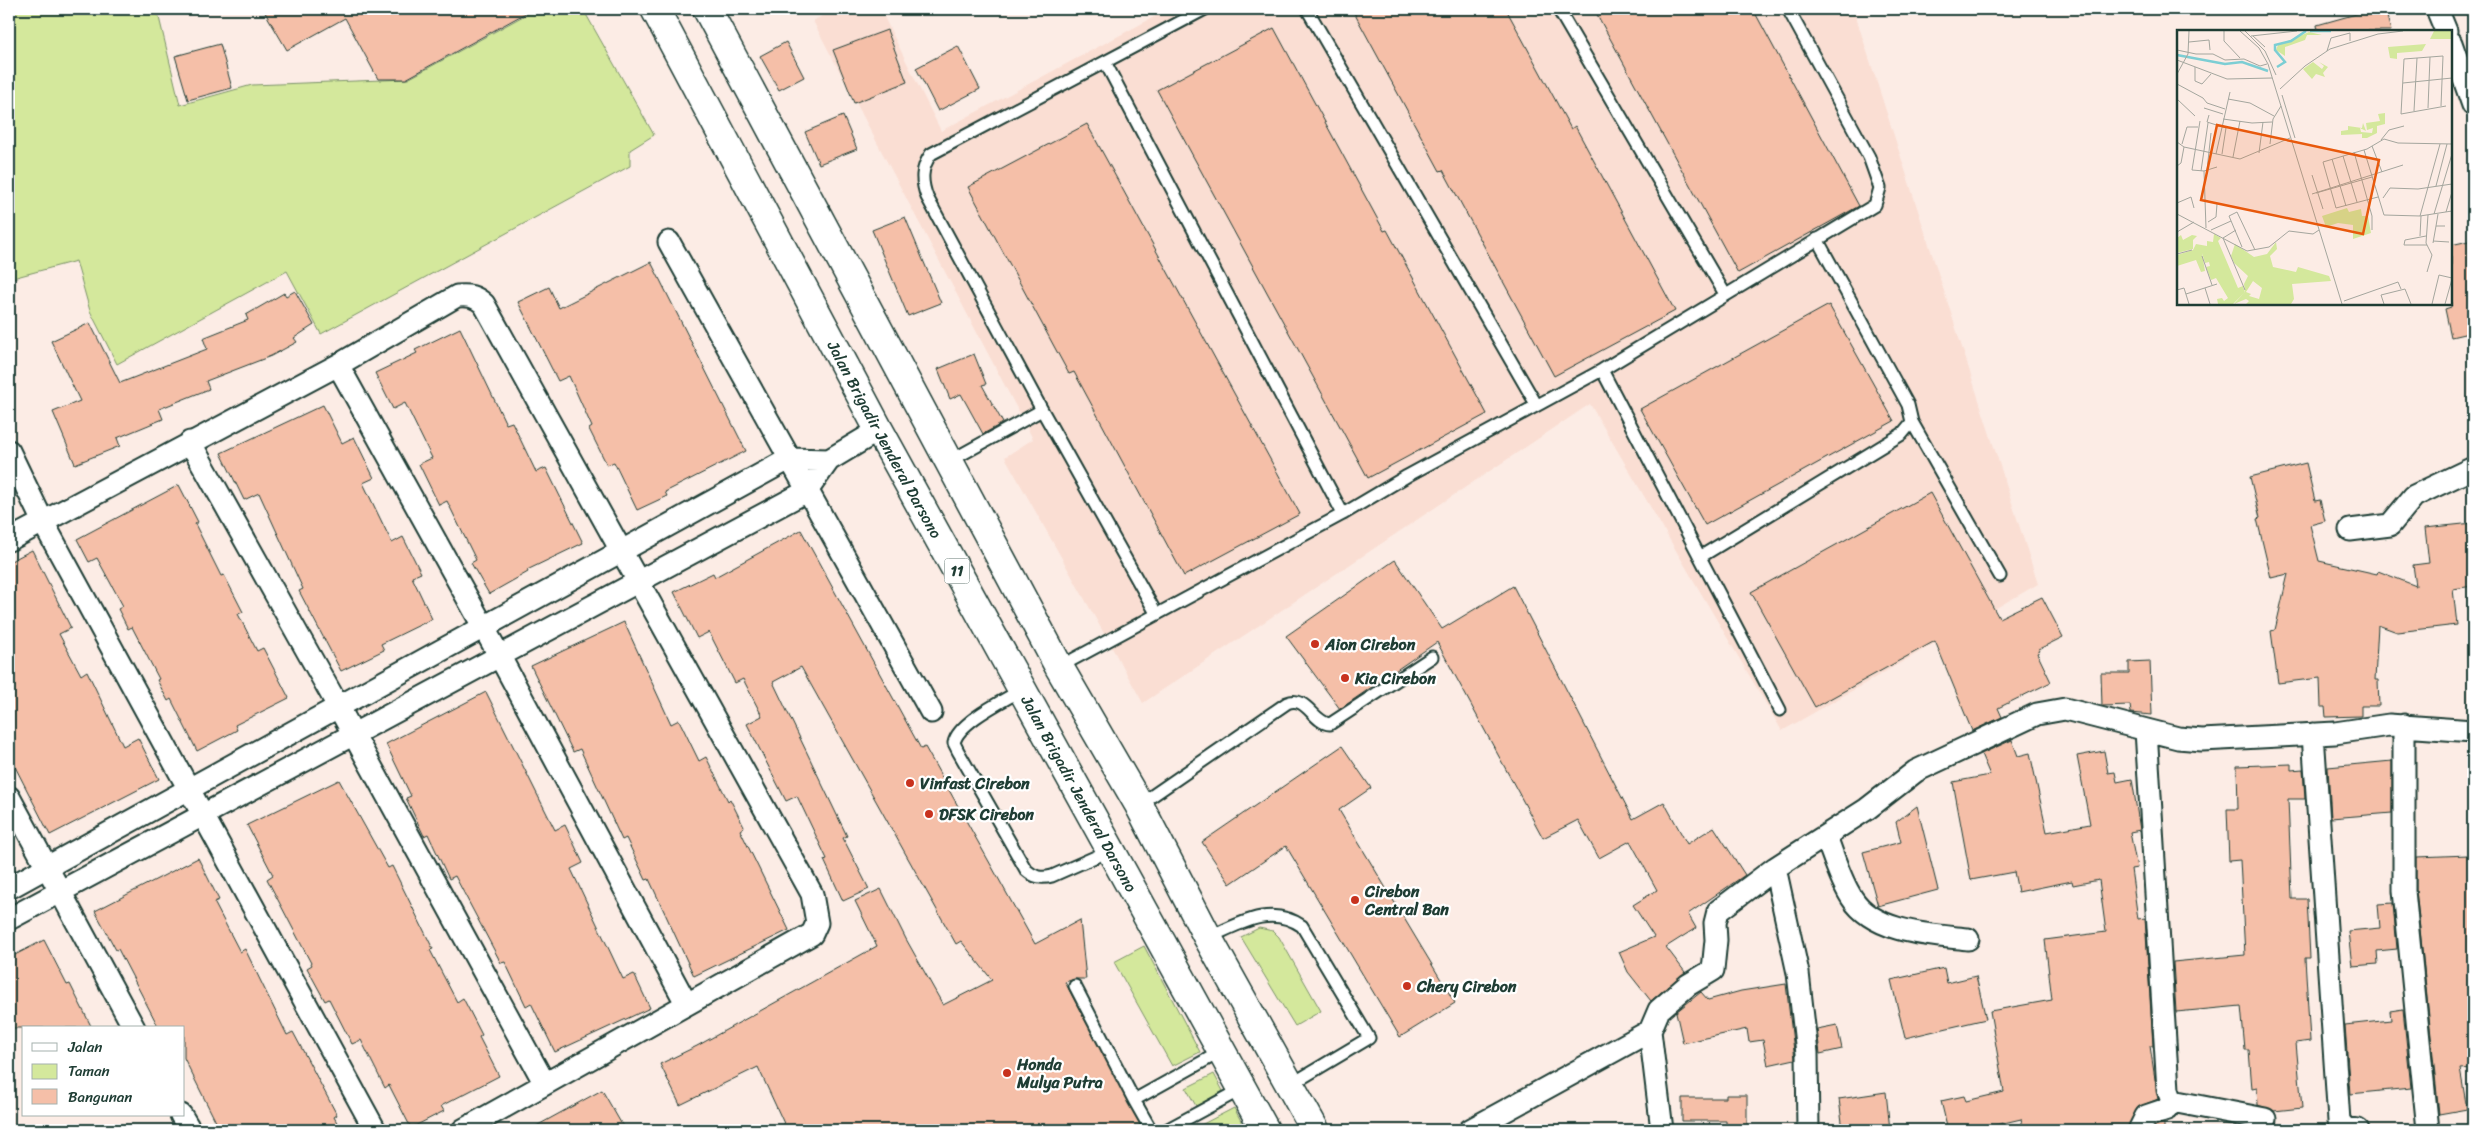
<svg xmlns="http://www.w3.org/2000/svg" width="2482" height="1139" viewBox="0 0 2482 1139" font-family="Sriracha,sans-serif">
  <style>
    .built { fill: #faded3 }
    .green { fill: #d4e89c; stroke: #7a9268 }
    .building { fill: #f5bfa8; stroke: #1f3d34 }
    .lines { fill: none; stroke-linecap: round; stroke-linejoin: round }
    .service-casing { stroke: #1f3d34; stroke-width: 15 }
    .minor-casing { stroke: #1f3d34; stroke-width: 25 }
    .trunk-casing { stroke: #1f3d34; stroke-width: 31 }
    .service { stroke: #fff; stroke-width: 11 }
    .minor { stroke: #fff; stroke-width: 21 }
    .trunk { stroke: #fff; stroke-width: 28 }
    .poi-dot { fill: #c8321e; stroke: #fff; stroke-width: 2 }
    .labels { text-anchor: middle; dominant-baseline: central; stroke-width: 4.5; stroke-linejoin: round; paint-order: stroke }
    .shield { fill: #fff; stroke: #627771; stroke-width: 1 }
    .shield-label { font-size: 15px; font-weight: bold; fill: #1f3d34 }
    .street-label { font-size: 16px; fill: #1f3d34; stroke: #fff }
    .poi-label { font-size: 16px; font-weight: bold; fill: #1f3d34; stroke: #fff; text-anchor: start }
    .inset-river { fill: none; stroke: #7cced4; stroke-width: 2.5 }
    .inset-road { fill: none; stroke: #a4a69e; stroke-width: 1 }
    .view { fill: #e8590c; fill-opacity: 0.15; stroke: #e8590c; stroke-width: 2.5 }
    .inset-edge { fill: none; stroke: #1f3d34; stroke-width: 2.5 }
  </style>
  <rect width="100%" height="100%" fill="#fcece5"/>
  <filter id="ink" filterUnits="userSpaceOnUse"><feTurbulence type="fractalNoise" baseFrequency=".02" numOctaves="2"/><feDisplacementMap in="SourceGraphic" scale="10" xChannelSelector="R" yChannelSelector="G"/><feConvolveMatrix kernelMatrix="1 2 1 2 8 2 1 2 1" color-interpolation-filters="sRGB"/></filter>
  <g filter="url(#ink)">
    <path class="built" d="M834,9H880L941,131L1169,9H1851L1854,11L2038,584L1782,731L1590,404L1143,703L1005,457L1033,439L813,21Z"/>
    <path class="green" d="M9,9H157L180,105L252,85L408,79L536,9H583L654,135L630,150V166L321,334L287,271L117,364L90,311L76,261L9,279Z
      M1259,928L1273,931L1279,937L1321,1011L1295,1026L1241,937Z
      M1144,946L1200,1052L1172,1066L1114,962Z
      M1214,1074L1223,1091L1196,1106L1186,1088Z
      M1234,1108L1246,1130H1204L1201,1125Z"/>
    <path class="building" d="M263,9H533L406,79H378L345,18L287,50Z
      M1352,9H1506L1571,129L1575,126L1675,311L1554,376L1443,170L1440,171Z
      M1594,9H1753L1859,206L1738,273Z
      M2374,9H2385L2391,31H2318L2317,25Z
      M1274,28L1384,231L1387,230L1487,414L1368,478L1157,90Z
      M887,30L907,82L854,103L833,50Z
      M786,42L804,77L779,90L760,56Z
      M220,44L232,88L188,100L175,56Z
      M958,46L980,89L938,111L916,68Z
      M843,116L857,149L819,164L805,132Z
      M1087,124L1300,514L1184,576L1074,372L1069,374L968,187Z
      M905,217L941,303L908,316L872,230Z
      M2473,240V332L2451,337L2445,309L2451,307V245Z
      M651,262L746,451L665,492L667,496L637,510L614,462L607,465L589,429L592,427L569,376L558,381L518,302L549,287L559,308Z
      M295,291L314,325L294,338L297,342L271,356L206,381L209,389L159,409L163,419L117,438L120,446L75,464L53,412L80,401L51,341L90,323L120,383L207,349L203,338L248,320L246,315L284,293L286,296Z
      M1829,305L1894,421L1705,525L1640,409Z
      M460,328L506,424L512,422L536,472L546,468L583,543L527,570L528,572L489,594L471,563L476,560L447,501L439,505L419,464L432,458L405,403L393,409L375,373L417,353L415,350Z
      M974,354L986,384L982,385L1003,423L983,434L961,394L950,399L938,369Z
      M323,405L342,443L354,437L374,478L363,483L392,543L403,537L421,573L412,577L432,619L381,644L384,650L341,671L299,591L303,589L259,493L244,500L221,453Z
      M2306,463L2315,501L2320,500L2325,521L2310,525L2319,561L2377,574L2378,571L2416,586L2413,565L2429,563L2425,528L2473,523V586L2453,589L2457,625L2397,632L2378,625L2375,680H2378L2379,706H2361V716L2326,717L2325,707H2321L2320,678L2278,683L2271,631L2275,630L2288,574L2271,578L2257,519L2260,518L2250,477Z
      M179,485L198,522L195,524L221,576L224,575L243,612L238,614L257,651L263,648L289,698L235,725L237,730L197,751L171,699L168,701L157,680L159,679L132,627L128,629L118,609L123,606L97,558L89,562L77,539Z
      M1930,493L1999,618L2042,597L2063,637L2039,649L2040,651L2037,653L2051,682L1998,708L2002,717L1972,731L1935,641L1815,707L1751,592Z
      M801,530L921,749L925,747L1035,944L1080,920L1086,979H1075L1065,982L1143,1130H787L758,1067L680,1105L660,1064L697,1046L877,946L855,901L881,889L906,939L943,1005L992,980L961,941L956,944L801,667L773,682L847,836L843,838L869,889L843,901L824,860L827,859L797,796L786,801L747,724L762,716L743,679L735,683L709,632L697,638L674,592L713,573L715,577Z
      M32,550L71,628L59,634L81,675L87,671L123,746L138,738L159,779L50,835L9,755V562Z
      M1395,560L1442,629L1513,586L1633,819L1664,802L1687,844L1714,827L1745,875L1688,914L1696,928L1666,947L1685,972L1651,1001L1628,972L1619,952L1654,937L1633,905L1657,890L1630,841L1599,858L1578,820L1543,838L1437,642L1340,709L1286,636Z
      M624,622L671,724L679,720L699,761L706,757L728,801L730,799L744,827L740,830L789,930L694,976L649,879L646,880L626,838L622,840L580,749L573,752L531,666Z
      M2150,661L2152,715L2131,713L2130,705L2102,706L2101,673H2129V662Z
      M486,692L555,830L565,825L583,863L571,869L623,979L634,974L650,1008L555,1052L531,1003L526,1006L505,962L501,963L455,876L449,879L428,834L424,836L406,798L411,796L386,744Z
      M2012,740L2018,756L2030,753L2047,832L2090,824L2077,756L2104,751L2108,773L2115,772L2117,782L2132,779L2140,830L2130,832L2137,868L2131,869L2138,919L2145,918L2153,1046H2150L2158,1099L2138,1107L2127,1130H2024L2021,1119L1974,1130H1948L1941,1101L1964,1096L1966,1101L2004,1092L1990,1011L2052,1000L2045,940L2106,932L2099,880L2073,885L2072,881L2018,892L2014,872L1971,880L1953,782L1990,775L1981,754Z
      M1342,746L1371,788L1339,810L1455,1003L1400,1037L1286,846L1230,884L1202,842Z
      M2392,761V813L2331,818L2328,767Z
      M2291,764V770L2303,769L2305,799H2288L2292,899H2307L2310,958H2305L2310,1041L2296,1043L2302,1108L2274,1111L2258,1105L2257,1088L2252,1089L2249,1050H2245L2241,1006L2176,1012L2173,962L2245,955L2240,860L2229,861L2227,809H2238L2237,766Z
      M339,780L388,868L392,866L433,949L430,950L457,1002L463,998L482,1035L479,1037L499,1076L441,1106L444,1111L411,1128L389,1085L385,1088L361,1040L352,1044L329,999L325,1001L307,968L312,965L267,879L273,875L247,825Z
      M1917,806L1938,890L1878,906L1863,852L1901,842L1896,822Z
      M2469,855L2473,920V1068L2460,1069L2467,1109L2439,1114L2416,890V857Z
      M198,858L219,900L214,902L240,952L245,949L287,1035L293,1032L337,1115L334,1117L341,1130H220L184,1058V1028H159L118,949L116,950L95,911Z
      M2393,903L2397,949L2377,951L2378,964L2352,966L2348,931L2380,928L2378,904Z
      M44,940L67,985L70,984L92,1028H9V958Z
      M1944,968L1947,983L1976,976L1986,1019L1905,1038L1891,980Z
      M1786,984L1795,1059L1768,1065L1763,1040L1749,1042L1747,1029L1683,1043L1676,1012L1701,992L1708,1000L1741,991Z
      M2403,1009L2411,1088L2350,1094L2345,1025L2391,1020L2390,1011Z
      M1837,1025L1842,1049L1820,1054L1817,1029Z
      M602,1090L625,1130H529Z
      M1886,1092L1890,1130H1843L1839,1099Z
      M1726,1095H1747V1130H1726V1121H1682V1098H1726Z
      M2164,1123V1130H2153L2155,1126Z"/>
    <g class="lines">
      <g class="service-casing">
        <path id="service" d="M1307,9L1536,404
          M1558,9L1725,294
          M1105,62L1343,514
          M1602,370L1780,710
          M1912,422L2000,576
          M948,462L1042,410
          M1700,557L1902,434L1912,422L1908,405L1817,239
          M1156,613L1042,410L927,197C921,181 921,168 931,154L1205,9
          M1059,667L1343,514L1407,476L1602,370L1875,205L1880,188L1869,157L1788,9
          M1023,689C1005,700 958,722 954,743L958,751L1026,870C1034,877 1041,879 1052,876L1111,850
          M1139,805L1287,703C1307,695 1313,723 1330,724L1432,657
          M1208,938C1239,924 1270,904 1302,926L1369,1038L1290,1085
          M1075,986L1134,1100L1222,1051
          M1134,1100L1151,1130
          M1166,1130L1242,1089"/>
      </g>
      <g class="minor-casing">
        <path id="minor" d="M2437,9L2446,31
          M2451,43L2473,105
          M669,242L931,712
          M338,365L499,655L686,1003
          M190,442L338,706L545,1084
          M9,451L43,522L375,1130
          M2350,530L2390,525L2414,496L2473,468
          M9,540L338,365L457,296C469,295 475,296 484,304L812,894L817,923L812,934L463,1130
          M2404,725V891L2428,1130
          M2313,734L2339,1121L2345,1128L2358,1130
          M9,797L134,1028
          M1826,837C1834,857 1840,880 1852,898C1874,933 1931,935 1968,939
          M1775,868L1798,973L1807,1053L1808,1130
          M9,888L789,459L829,460
          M9,919L807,491L829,460L879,430
          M1650,1031L1662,1130
          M2172,1101L2265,1119
          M181,1115L190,1130
          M1470,1130L1650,1031L1659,1010L1688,985L1713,970L1716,940L1715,923L1718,911L1775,868L1867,809L1916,771L2037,714L2065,709L2178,738L2202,740L2335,733L2389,725L2473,731
          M2139,1130L2146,1116L2167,1109L2172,1101L2168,1090L2146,730"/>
      </g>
      <g class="trunk-casing">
        <g id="trunk">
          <path id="s1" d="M655,9L879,430L1265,1130"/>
          <path d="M707,9L1059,667L1139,805L1208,938L1315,1130"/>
        </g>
      </g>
      <use href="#service" class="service"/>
      <use href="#minor" class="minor"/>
      <use href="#trunk" class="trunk"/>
    </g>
  </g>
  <g class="poi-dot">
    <circle cx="1315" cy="644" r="5"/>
    <circle cx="1345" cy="678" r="5"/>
    <circle cx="910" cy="783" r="5"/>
    <circle cx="929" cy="814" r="5"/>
    <circle cx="1355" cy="900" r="5"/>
    <circle cx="1407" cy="986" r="5"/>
    <circle cx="1007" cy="1073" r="5"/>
  </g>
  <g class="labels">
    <rect class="shield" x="944.5" y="558.5" width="25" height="25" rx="4"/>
    <g class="shield-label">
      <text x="957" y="571">11</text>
    </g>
    <g class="street-label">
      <text stroke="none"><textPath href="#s1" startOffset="488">Jalan Brigadir Jenderal Darsono</textPath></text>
      <text stroke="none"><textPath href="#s1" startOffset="892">Jalan Brigadir Jenderal Darsono</textPath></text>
    </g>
    <g class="poi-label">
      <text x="1325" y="644">Aion Cirebon</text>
      <text x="1355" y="678">Kia Cirebon</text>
      <text x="920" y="783">Vinfast Cirebon</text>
      <text x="939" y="814">DFSK Cirebon</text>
      <text x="1365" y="891">Cirebon<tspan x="1365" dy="18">Central Ban</tspan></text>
      <text x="1417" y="986">Chery Cirebon</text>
      <text x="1017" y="1064">Honda<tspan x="1017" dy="18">Mulya Putra</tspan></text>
    </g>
  </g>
  <g transform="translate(2177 30)">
    <rect width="275" height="275" fill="#fcece5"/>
    <path d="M257,1H275V9H253ZM132,2L145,5H130L128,10L108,17V26L99,20L101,15ZM249,14L245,21L220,23V29L213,28L211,17ZM136,32L145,39L147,36L142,32L151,37L146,43L148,47L139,44L135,49L126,39ZM208,83V94L200,96V103L190,108H185V104L164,105V101L171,100V96L185,98L186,93L189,101L183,98L184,102L195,103L196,98L190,100L189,93L203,91L201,84ZM170,178L172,182L184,179L185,186H191L194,203L176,209V195L161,193L149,197L145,186ZM37,204L44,208L41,211L61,258L66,256L68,263L67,254L71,246L57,233L54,226L58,214L77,227L90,224L99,212L100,219L93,226L96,237L119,242L121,237L152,246L154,251L115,254L117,269L114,274H69L72,271L69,269L57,274L67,263L56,274H41L40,269L45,268L47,271L51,268L39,248L34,250L29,237L33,236L32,232L28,233L25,223L28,241L24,242L19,230L0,236V225L16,220L19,214L30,216V211L36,212ZM76,251L85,258L82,269L72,266L74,264L69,262ZM4,205L6,210L15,205L20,206L16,210V219L0,223V208Z" fill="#d4e89c" fill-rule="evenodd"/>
    <path class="inset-river" d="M133,1H154M0,25L48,34L65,32L91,41M100,37L108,32L98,20V15L114,11L129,1"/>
    <path class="inset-road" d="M47,1V11L63,28M63,1L82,18L91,34L165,274M68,1L88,21L99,45M74,6L120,1M76,6L88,17M12,12L32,10L33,20M0,20L19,24H36L48,30L67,29L83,36L90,34M150,21L154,8L173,3V11M0,30L50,49L95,48M18,37V51L25,54L34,44M0,44L11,24L12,1M226,53L275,48M0,54L26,68L30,73L48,79M103,59L128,36L153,19L201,4L226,1M105,65L118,108M0,69L18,86M51,69L73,73L97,86M264,76L266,26L227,29L224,84L269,76M27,78L46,84M251,78L253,27M237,81L240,28M32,85L30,92L49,98L45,124M46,89L75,93L95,92M23,91L15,140L27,141M204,110L212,100L227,96M0,112L7,117L63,129L113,108M5,114L10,97H21M93,114L96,89L104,76M195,116L205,142M187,120L207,185L243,186L275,181M177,122L195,186V200M82,123L86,92M39,124L53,62M166,126L180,172M56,127L63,91M155,129L169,176M0,136L4,133L7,117M30,140L34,103M24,141L31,93M135,145L146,179M259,156L270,114M139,163L195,147M135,164L226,135M201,167L159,178L146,132L190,119L207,109L221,113L275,114M206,168L213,158L241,159L275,154M0,173L14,167L17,178M269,182L275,162M0,184L70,221L92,217L112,201L136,204L142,200M257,184L275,124M261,184L259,196H268M243,186L263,114M31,192L39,187L40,174M29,198L27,141L40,137M34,200L54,191M59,200L46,208L68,260M0,202L17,192M243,206L244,186M249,206L228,210L227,215H250M256,211L272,212M256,213L259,196M65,217L52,186L60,182L78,220M0,224L15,220M25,226L35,255M250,242L255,225L249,213L251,185M28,258L33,274M0,260L7,258L12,274M9,264L40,254M167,271L221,252L224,259M207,274L204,265L228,259L234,274M255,274L262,245L275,248M268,274L275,249"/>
    <path class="view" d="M40,95L202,130L186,204L24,170Z"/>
    <rect width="275" height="275" class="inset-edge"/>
  </g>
  <rect width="2482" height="1139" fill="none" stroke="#fff" stroke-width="30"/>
  <rect x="15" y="15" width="2452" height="1109" fill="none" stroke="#1f3d34" stroke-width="2" filter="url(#ink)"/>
  <rect x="22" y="1026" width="162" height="90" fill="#ffffff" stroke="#a5b1ae"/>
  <rect x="32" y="1043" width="25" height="8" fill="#ffffff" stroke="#a5b1ae"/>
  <text x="68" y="1052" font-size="15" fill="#1f3d34">Jalan</text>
  <rect x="32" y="1064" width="25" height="15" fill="#d4e89c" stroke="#a5b1ae"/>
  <text x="68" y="1076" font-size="15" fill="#1f3d34">Taman</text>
  <rect x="32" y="1089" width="25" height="15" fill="#f5bfa8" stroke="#a5b1ae"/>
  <text x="68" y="1102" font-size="15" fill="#1f3d34">Bangunan</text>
</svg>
